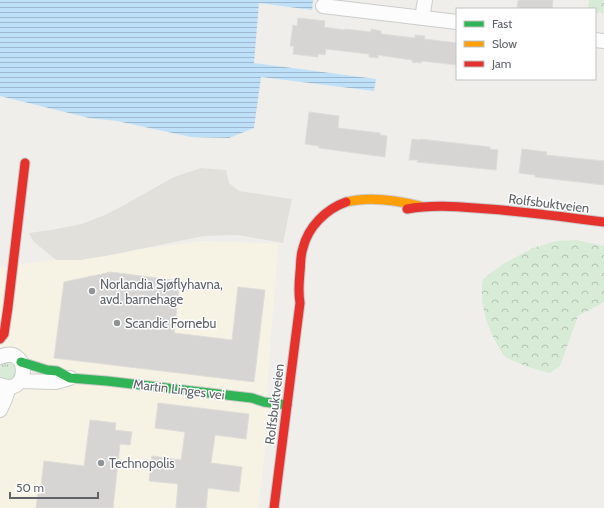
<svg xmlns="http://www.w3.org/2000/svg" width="604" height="508" viewBox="0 0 604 508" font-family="Cabin,sans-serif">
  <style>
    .commercial { fill: #f7f3e4 }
    .education { fill: #e2e0da }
    .grass { fill: url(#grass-tufts) }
    .forest { fill: url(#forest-crowns) }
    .water { fill: url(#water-rules) }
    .building { fill: #d6d5d3; stroke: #deddd9 }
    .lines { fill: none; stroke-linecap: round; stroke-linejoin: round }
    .street-casing { stroke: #cbcccc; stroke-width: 16 }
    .fast-casing { stroke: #cacacb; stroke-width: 11 }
    .slow-casing { stroke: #cacacb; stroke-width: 11 }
    .jam-casing { stroke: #cacacb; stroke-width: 11 }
    .street { stroke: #fdfcfc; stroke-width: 14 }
    .fast { stroke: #30b455; stroke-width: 9 }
    .slow { stroke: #ff9f0a; stroke-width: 9 }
    .jam { stroke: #e5322d; stroke-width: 9 }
    .poi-dot { fill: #919496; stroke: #fff; stroke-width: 1.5 }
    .labels { text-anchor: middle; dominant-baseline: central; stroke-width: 3; stroke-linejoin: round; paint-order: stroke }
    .street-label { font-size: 13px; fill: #5f6368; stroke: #fff }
    .poi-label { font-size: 13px; fill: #5f6368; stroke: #fff; text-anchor: start }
  </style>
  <defs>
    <pattern id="grass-tufts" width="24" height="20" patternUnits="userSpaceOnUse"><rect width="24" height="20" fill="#d8ebd6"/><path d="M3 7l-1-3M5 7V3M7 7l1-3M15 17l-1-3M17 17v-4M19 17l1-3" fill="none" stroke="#b2c2b1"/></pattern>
    <pattern id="forest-crowns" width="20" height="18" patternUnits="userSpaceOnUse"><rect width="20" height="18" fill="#d8ebd6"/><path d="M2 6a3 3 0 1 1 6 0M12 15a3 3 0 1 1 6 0" fill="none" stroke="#b2c2b1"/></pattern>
    <pattern id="water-rules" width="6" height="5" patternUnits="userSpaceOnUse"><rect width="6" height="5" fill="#bfe0f9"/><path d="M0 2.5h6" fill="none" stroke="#9eb9cd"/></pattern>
  </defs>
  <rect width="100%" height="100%" fill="#efeeea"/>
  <path class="commercial" d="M204,241L278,244L266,402L271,403L258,508H0V267Z"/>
  <path class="education" d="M201,168L226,170L229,183L239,191L292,199L283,243L238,235L204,236L111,255L80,260H56L33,241L29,233L51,230L82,224L105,215L126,204L174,177Z"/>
  <path class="grass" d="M8,360L18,367L15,380L0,381V362Z"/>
  <path class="forest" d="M589,0H604L603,13L595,12V9H588Z
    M576,240L604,246V302L578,316L560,366L550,373C535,369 519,365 506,357C502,355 500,348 497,344C486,324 479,302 483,279L503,264L533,248L556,241Z"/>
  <path class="water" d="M0,0H313L312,10L259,3L254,63L376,79L374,91L261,77L254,128L229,138L191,137L117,121L89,118L0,96Z"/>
  <path class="building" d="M518,0H553L552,9H517Z
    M298,18L325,21L324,27L345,30V29L371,32V29L381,31V34L415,38V35L425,36L424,39L457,43V65L422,61L421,63L412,62V60L378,55V58L369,57V54L326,49L325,55L318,54V57L293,54L294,46H290L293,25L297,26Z
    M309,112L339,116L338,128L380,133V135L387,136L385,157L319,148V146L305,144Z
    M412,139L420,140V139L490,147V149L498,150L496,170L417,162L418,160H409Z
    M522,149L547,152L546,155L604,161V185L535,177V175L519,173Z
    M111,272L180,281L174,333L191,335L232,340L238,287L265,290L254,382L54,358L64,282Z
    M158,403L249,414L246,439L215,435L211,463L242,467L239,492L208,488L206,508H176L178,484L149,481L152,456L181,460L185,432L155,428Z
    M90,420L116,423L115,430L132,432L130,445L120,444L113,508H36L39,485H41L44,461L84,466Z"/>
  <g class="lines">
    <g class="street-casing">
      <path id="street" d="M323,6L457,22
        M422,18L425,0
        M595,40L604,41
        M0,357C30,343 31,398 0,385
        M20,381L56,382L70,378
        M0,410L5,399L9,387"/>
    </g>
    <g class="fast-casing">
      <path id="fast" d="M21,362L47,370L57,371L70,378L107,381L252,398L264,402L287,405"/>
    </g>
    <g class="slow-casing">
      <path id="slow" d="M346,202C370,196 396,200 420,206"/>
    </g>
    <g class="jam-casing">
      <path id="jam" d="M407,209C435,204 461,207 489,209C527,212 566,217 604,222
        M0,339L4,334L8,307L25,163
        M274,508L300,303C298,292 299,283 300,272C301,264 300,256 303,248C308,227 326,209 346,202"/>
    </g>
    <use href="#street" class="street"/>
    <use href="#fast" class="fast"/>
    <use href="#slow" class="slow"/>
    <use href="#jam" class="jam"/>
  </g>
  <g class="poi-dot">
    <circle cx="92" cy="291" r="4"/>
    <circle cx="117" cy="323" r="4"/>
    <circle cx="101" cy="463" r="4"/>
  </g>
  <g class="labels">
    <g class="street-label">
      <text transform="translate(549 203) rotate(7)">Rolfsbuktveien</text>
      <text transform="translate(179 389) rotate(7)">Martin Linges vei</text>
      <text transform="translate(274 404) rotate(-83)">Rolfsbuktveien</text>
    </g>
    <g class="poi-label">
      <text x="100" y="284">Norlandia Sjøflyhavna,<tspan x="100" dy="15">avd. barnehage</tspan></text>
      <text x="125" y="323">Scandic Fornebu</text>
      <text x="109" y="463">Technopolis</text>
    </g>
  </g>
  <rect x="456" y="8" width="140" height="72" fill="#ffffff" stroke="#bfc1c3"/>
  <rect x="464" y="21" width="20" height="6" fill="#30b455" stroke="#bfc1c3"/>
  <text x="492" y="28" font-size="12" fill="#5f6368">Fast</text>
  <rect x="464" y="41" width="20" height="6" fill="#ff9f0a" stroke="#bfc1c3"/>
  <text x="492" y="48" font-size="12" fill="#5f6368">Slow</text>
  <rect x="464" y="61" width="20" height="6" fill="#e5322d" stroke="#bfc1c3"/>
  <text x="492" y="68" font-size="12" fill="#5f6368">Jam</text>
  <path d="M10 492v6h88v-6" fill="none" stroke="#5f6368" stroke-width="2"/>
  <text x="16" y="492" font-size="12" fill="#5f6368" stroke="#ffffff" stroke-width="3" paint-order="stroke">50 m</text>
</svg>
